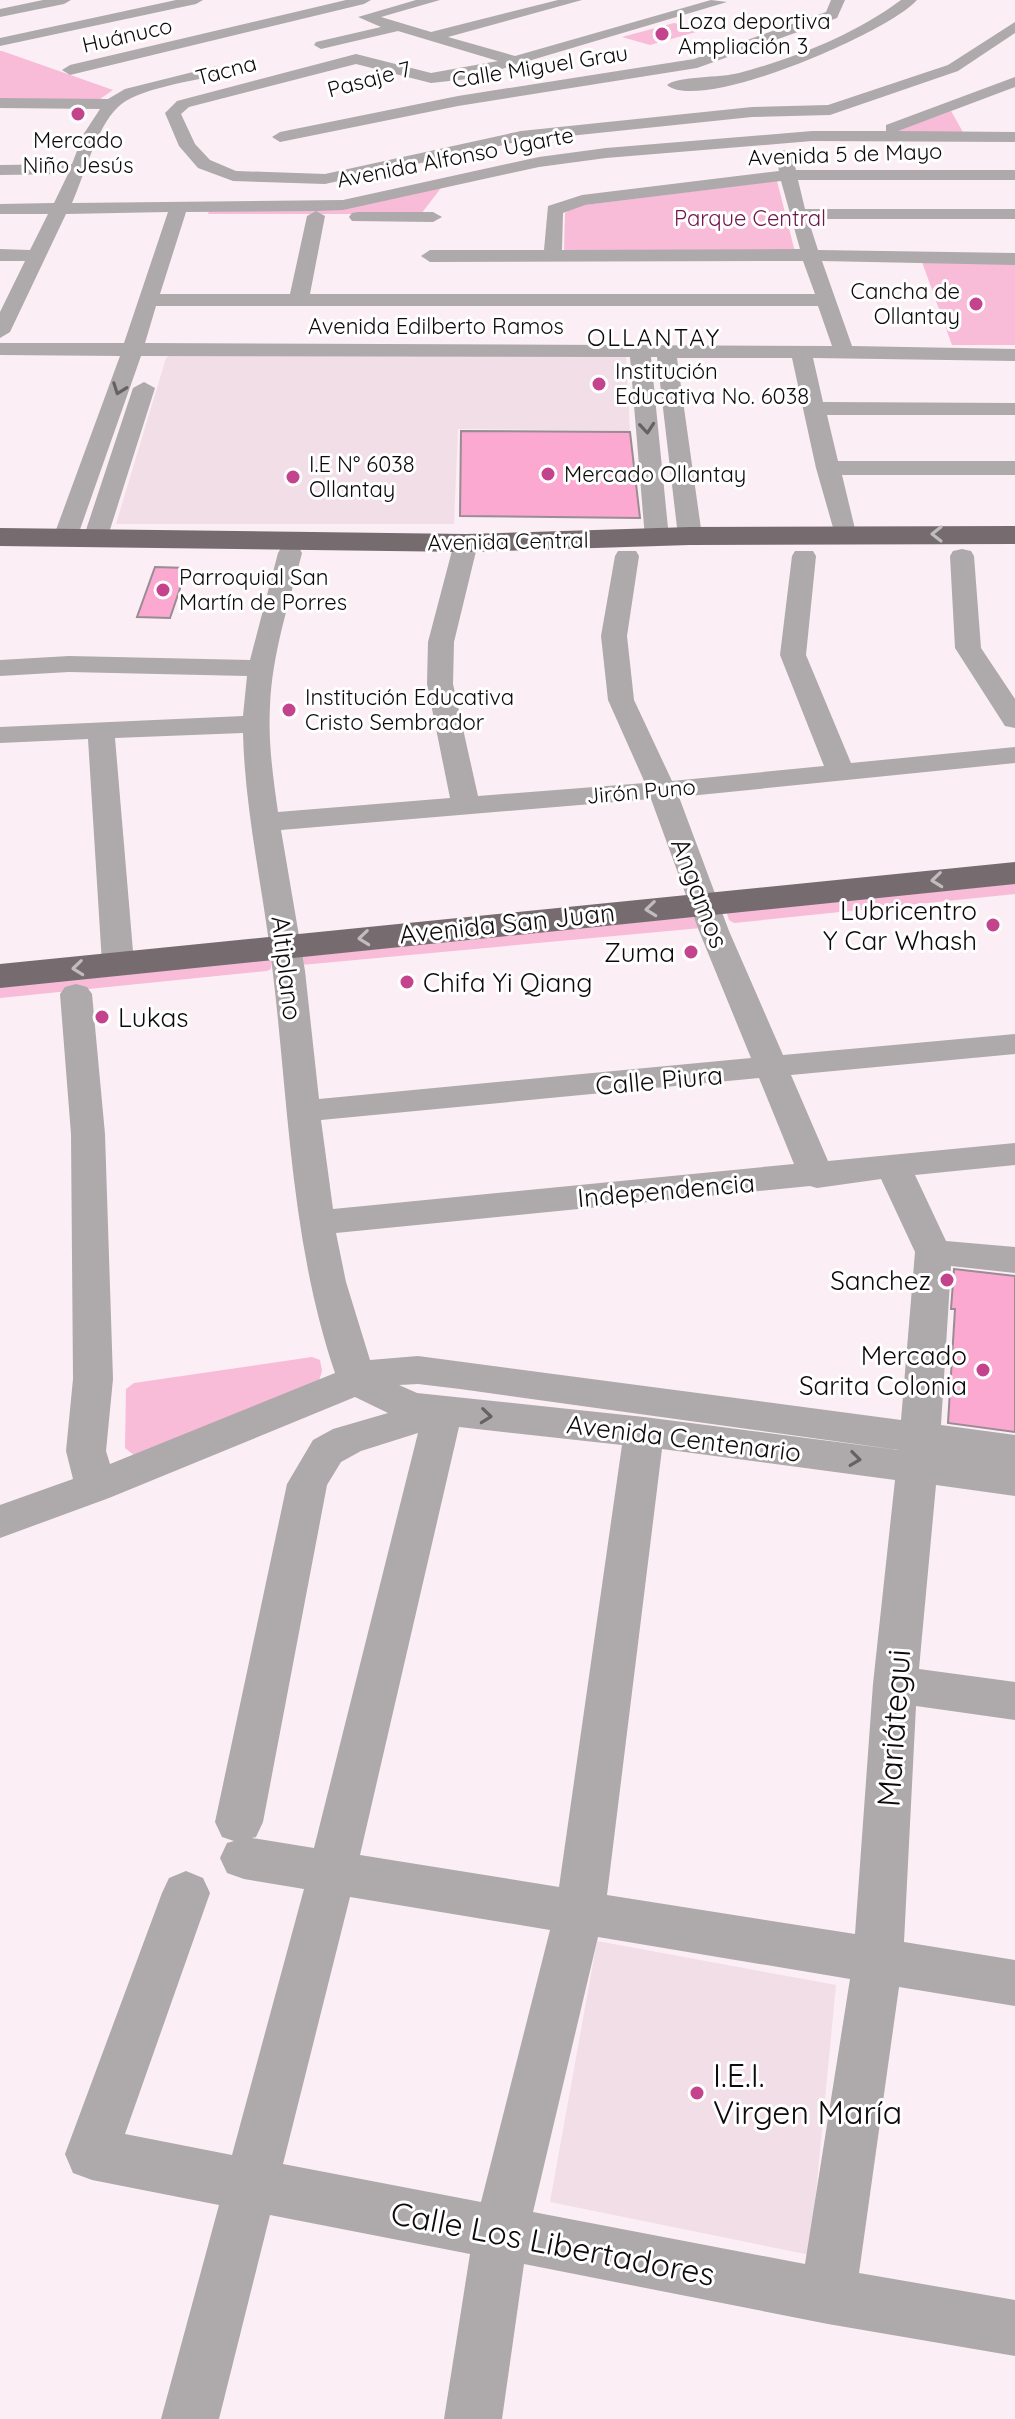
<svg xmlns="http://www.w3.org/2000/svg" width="1015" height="2419" viewBox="0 0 1015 2419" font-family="Quicksand,sans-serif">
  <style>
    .built { fill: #f2dee7 }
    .green { fill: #f8bbd8 }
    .building { fill: #fba9d1; stroke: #998c92; stroke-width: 2 }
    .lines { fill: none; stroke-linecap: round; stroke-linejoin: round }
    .minor { fill: #aea9ab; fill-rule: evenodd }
    .major { fill: #766c70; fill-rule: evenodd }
    .oneway { stroke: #666163 }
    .oneway2 { stroke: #c1bdbf }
    .poi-dot { fill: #c4438d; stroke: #fff; stroke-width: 3 }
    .labels { text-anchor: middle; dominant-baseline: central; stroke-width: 6; stroke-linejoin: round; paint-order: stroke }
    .far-poi-label { font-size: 22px; fill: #0e0a0c; stroke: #fff; text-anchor: start }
    .far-street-label { font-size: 22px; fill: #0e0a0c; stroke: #fff }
    .far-park-label { font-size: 22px; fill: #71144c; stroke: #fff }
    .far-neighbourhood-label { font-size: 24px; letter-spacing: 2px; fill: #0e0a0c; stroke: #fff }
    .street-label { font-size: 26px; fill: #0e0a0c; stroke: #fff }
    .poi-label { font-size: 26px; fill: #0e0a0c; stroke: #fff; text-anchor: end }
    .near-street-label { font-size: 32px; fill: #0e0a0c; stroke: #fff }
    .near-poi-label { font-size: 32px; fill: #0e0a0c; stroke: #fff; text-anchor: start }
  </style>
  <rect width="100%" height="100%" fill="#fbeef4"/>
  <path class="built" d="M626,355L630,431L458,429L454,524H116L166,358L169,356Z
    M597,1941L836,1985L810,2255L550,2202Z"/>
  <path class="green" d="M674,23L703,30L650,45L622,37Z
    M0,51H2L113,90L100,99H0Z
    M951,111L964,134L896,131Z
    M777,181L795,252L564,251L565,213L576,206Z
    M441,188L421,214H208L209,211L329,208Z
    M922,262L1015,263V345H952Z
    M1015,878V894L734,923L729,920L726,910Z
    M694,914L701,928L301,965L302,953Z
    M272,959L271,969L267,971L0,998V985Z
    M312,1357L320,1360L322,1371L319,1381L135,1456L125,1448L126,1389L134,1383Z"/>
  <path class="building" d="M461,431L630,432L640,518L460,516Z
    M155,567L187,568L170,618L137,617Z
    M954,1269L1015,1276V1432L948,1423L955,1309H951Z"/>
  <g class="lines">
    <path class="minor" d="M43,0H71L64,4L0,17V9Z
      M176,0H203L196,4L0,46V38Z
      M346,0H371L364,4L70,75L62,70L70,65Z
      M416,0H440L381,17L431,32L558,0H582L448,37L515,56L711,0L727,2L468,79L431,83L356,64L189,107L181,114L195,144L210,160L236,171L325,174L521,131L752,107L828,105L948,65L1015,22V33L958,71L830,115L752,117L521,141L325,184L233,181L198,168L179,146L165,113L177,101L356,54L431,73L498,61L398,31L321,49L314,45L316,42L381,27L358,17Z
      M831,0H845L837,18L697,68L458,106L280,142L272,137L280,132L458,96L694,59L826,12Z
      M901,0H917C889,32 701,114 667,85C677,76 721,78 739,73C795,58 854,35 901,0Z
      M217,66L222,68V74C195,81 136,88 117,108C97,127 84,176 72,203L343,200L539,157L606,148L812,131H886V125L1015,77V87L898,131L1015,132V142L812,141L606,158L539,167L343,210L316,211L325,216L310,294H815L803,261L430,262L421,256L430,250H544L548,206L582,195L779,171L776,155L784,150L792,155L796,170H1015V180H798L805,209H1015V219H808L818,250L1015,253V265L822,261L852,346L1015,349V361L813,358L823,402L1015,403V415H827L838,461H1015V475H842L856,533L852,538H836L816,468L792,358H677L702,536L698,541H682L678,536L657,357H651L669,538L665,543H649L645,538L630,357L141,356L77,538L73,543H57L53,538L120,356L0,355V343H124L168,212L66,214L10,332L0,338V312L25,261H0V249L30,250L48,214H0V204L54,203L68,174L0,175V165L72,164L83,135L100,109L0,108V98L108,99L125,89ZM781,181L800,249L562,250L563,213L585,205ZM316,211L307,216L290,294H160L186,212ZM156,306H818L832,346L145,343Z
      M358,212H433L442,217L433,222L352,221L349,217L352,213Z
      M144,382L155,388L107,539L103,544H87L83,539L133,388Z
      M466,536L474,538L478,543L454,642L453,684L478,796L645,783L608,700L601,636L615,556L618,551H636L639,556L627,636L634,700L672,781L824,766L780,655L792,556L795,551H813L816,556L806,655L851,763L1015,747V763L679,797L729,931L783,1055L1015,1034V1054L791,1075L828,1161L1015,1143V1165L915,1175L946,1241L1015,1247V1273L951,1266L941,1425L1015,1435V1496L936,1485L919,1669L1015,1682V1720L916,1706L904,1942L1015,1960V2006L899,1987L859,2273L1015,2300V2356L828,2324L524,2264L502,2419H444L470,2254L270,2215L219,2419H161L219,2205L92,2180L73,2173L65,2154L162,1893L169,1878L186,1871L203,1878L210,1893L125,2134L232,2155L304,1889L244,1879L227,1873L220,1858L227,1843L234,1841L222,1837L215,1822L287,1484L313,1440L333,1429L388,1413L355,1397L109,1498L0,1538V1505L73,1479L66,1451L73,1379L71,1134L60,994L65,987L76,984L87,987L92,994L105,1134L113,1379L106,1451L110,1464L335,1373C291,1243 289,1109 273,974C264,893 245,814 243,733L115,738L134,963L129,970L118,972L107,970L102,963L88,739L0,743V727L243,716L247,676L69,672L0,676V660L69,656L250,660L278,553L281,548H299L302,553C289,603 272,654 270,706C268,742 273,777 278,812L450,798L427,684L428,642L454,543L458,538ZM651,799L699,931L751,1058L319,1099L305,971L281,830ZM759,1078L794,1164L333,1209L321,1120ZM881,1179L915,1252L901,1420L418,1356L370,1360L346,1282L336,1233L810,1186L817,1188ZM418,1384L460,1389L899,1450L644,1417L417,1393L399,1385ZM459,1427L622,1445L559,1887L360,1855ZM418,1433L314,1848L252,1838L256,1837L263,1822L327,1485L341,1462L361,1451ZM662,1449L895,1480L873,1684L855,1934L607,1895ZM350,1897L550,1930L481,2202L283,2164ZM598,1937L850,1979L805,2264L533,2212Z
      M962,549L971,551L974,556L981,648L1015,699V728L1005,726L955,648L950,556L953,551Z"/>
    <path class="major" d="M1015,526V544L690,545L466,552L0,546V528L466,534L690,527Z
      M1015,862V884L0,988V964Z"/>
  </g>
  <defs><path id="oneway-chevron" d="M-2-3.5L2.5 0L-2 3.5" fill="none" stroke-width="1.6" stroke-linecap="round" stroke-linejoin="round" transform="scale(2)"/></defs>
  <g class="oneway">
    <use href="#oneway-chevron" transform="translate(119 389) rotate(110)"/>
    <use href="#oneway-chevron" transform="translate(647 428) rotate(85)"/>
    <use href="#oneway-chevron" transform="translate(486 1416) rotate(6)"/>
    <use href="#oneway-chevron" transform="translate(855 1459) rotate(7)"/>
  </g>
  <g class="oneway2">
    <use href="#oneway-chevron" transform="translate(937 534) rotate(-180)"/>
    <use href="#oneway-chevron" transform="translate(937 880) rotate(174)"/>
    <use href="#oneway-chevron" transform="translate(651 909) rotate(174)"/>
    <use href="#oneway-chevron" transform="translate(364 938) rotate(174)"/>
    <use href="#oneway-chevron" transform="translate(78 968) rotate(174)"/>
  </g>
  <g class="poi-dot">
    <circle cx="662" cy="34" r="8"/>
    <circle cx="78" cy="114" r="8"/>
    <circle cx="976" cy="304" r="8"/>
    <circle cx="599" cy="384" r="8"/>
    <circle cx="548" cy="474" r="8"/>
    <circle cx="293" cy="477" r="8"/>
    <circle cx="163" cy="590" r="8"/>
    <circle cx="289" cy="710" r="8"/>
    <circle cx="993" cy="925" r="8"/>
    <circle cx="691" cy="952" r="8"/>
    <circle cx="407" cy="982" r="8"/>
    <circle cx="102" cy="1017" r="8"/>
    <circle cx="947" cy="1280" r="8"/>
    <circle cx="983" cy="1370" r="8"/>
    <circle cx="697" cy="2093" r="8"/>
  </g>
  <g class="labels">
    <g class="far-poi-label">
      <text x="678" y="21">Loza deportiva<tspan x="678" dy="25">Ampliación 3</tspan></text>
      <text x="78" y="140" text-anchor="middle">Mercado<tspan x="78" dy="25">Niño Jesús</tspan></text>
      <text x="960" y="291" text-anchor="end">Cancha de<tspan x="960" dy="25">Ollantay</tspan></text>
      <text x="615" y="371">Institución<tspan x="615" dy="25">Educativa No. 6038</tspan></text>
      <text x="309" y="464">I.E N° 6038<tspan x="309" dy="25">Ollantay</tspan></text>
      <text x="564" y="474">Mercado Ollantay</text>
      <text x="179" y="577">Parroquial San<tspan x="179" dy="25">Martín de Porres</tspan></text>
      <text x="305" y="697">Institución Educativa<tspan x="305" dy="25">Cristo Sembrador</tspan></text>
    </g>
    <g class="far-street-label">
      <text transform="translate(127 35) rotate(-13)">Huánuco</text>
      <text transform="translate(540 66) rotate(-9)">Calle Miguel Grau</text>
      <text transform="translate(226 70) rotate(-15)">Tacna</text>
      <text transform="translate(369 79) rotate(-15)">Pasaje 7</text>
      <text transform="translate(845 154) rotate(-2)">Avenida 5 de Mayo</text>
      <text transform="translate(455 157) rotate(-11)">Avenida Alfonso Ugarte</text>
      <text x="436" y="326">Avenida Edilberto Ramos</text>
      <text transform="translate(508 541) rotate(-1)">Avenida Central</text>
      <text transform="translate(641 791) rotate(-5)">Jirón Puno</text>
    </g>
    <g class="far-park-label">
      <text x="750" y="218">Parque Central</text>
    </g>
    <g class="far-neighbourhood-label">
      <text x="654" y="337">OLLANTAY</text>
    </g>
    <g class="street-label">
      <text transform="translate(700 893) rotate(69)">Angamos</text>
      <text transform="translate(507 923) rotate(-6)">Avenida San Juan</text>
      <text transform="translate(287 968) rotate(83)">Altiplano</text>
      <text transform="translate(659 1080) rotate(-5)">Calle Piura</text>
      <text transform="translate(666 1190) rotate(-5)">Independencia</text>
      <text transform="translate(684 1438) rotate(7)">Avenida Centenario</text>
    </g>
    <g class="poi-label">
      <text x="977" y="910">Lubricentro<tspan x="977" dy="30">Y Car Whash</tspan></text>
      <text x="675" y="952">Zuma</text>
      <text x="423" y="982" text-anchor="start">Chifa Yi Qiang</text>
      <text x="118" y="1017" text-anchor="start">Lukas</text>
      <text x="931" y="1280">Sanchez</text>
      <text x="967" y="1355">Mercado<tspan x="967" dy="30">Sarita Colonia</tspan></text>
    </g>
    <g class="near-street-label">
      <text transform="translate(893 1728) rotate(-86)">Mariátegui</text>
      <text transform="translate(553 2243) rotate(11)">Calle Los Libertadores</text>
    </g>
    <g class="near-poi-label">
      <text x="713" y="2075">I.E.I.<tspan x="713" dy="37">Virgen María</tspan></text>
    </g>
  </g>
</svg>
